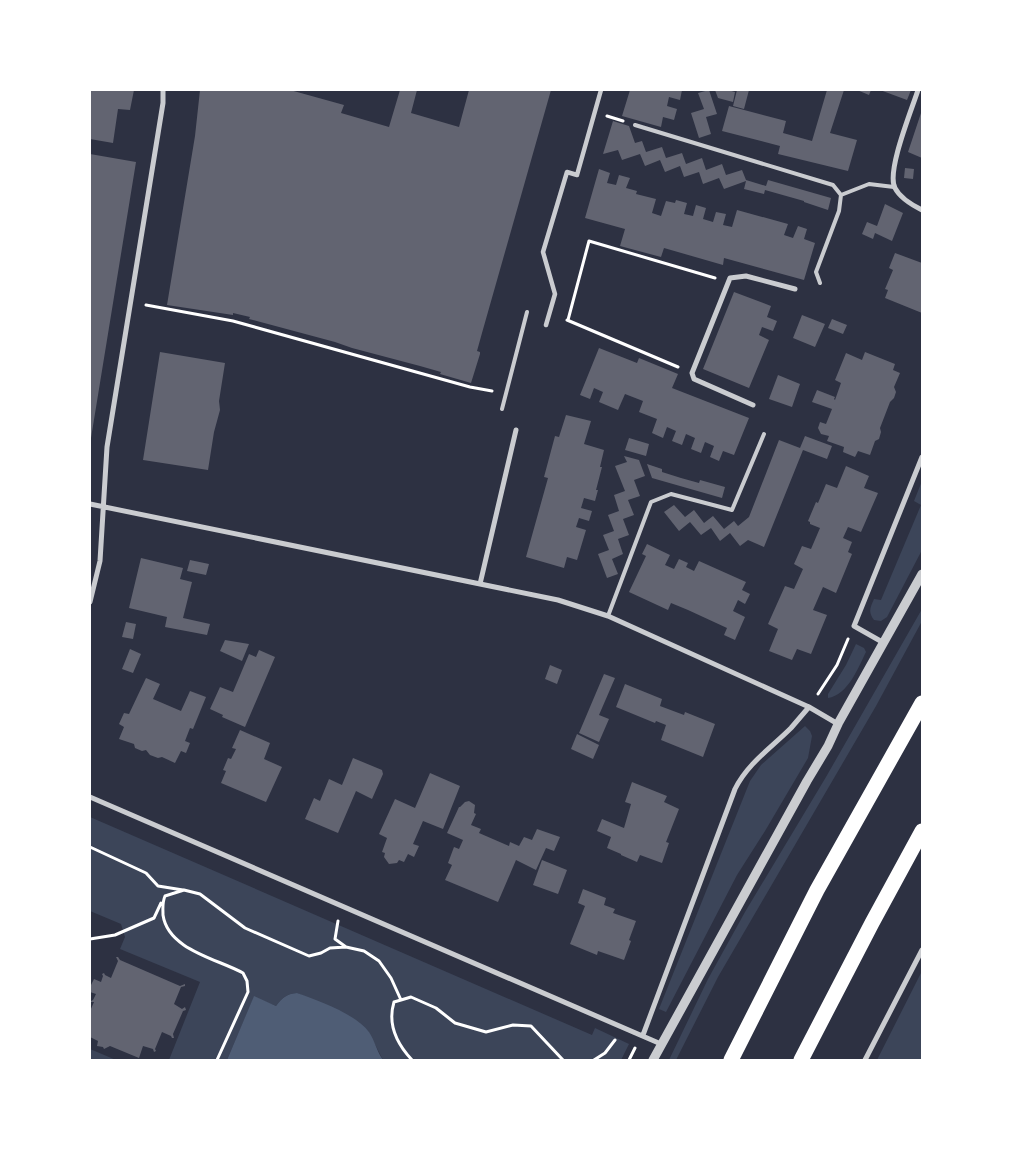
<svg xmlns="http://www.w3.org/2000/svg" width="1012" height="1150" viewBox="0 0 1012 1150" font-family="Raleway,sans-serif">
  <style>
    .green { fill: #3c4559 }
    .water { fill: #4f5d75 }
    .building { fill: #626471 }
    .lines { fill: none; stroke-linecap: round; stroke-linejoin: round }
    .path { stroke: #fff; stroke-width: 3 }
    .service { stroke: #caccd0; stroke-width: 4 }
    .pedestrian { stroke: #caccd0; stroke-width: 4.5 }
    .minor { stroke: #caccd0; stroke-width: 5 }
    .tertiary { stroke: #caccd0; stroke-width: 9 }
    .motorway { stroke: #fff; stroke-width: 15 }
  </style>
  <rect width="100%" height="100%" fill="#2d3142"/>
  <path class="green" d="M922,481V550L887,617L881,621L874,620C868,612 870,608 874,599L881,600L921,505L914,501Z
    M922,609V621L876,706L718,977L676,1060H669L708,979L745,912L826,777Z
    M856,644L864,648L866,652C858,668 848,695 828,698V694L846,665Z
    M805,726L810,731L812,736L808,758L765,831L737,875L666,1012L659,1009L750,781L761,765Z
    M90,817L592,1035L595,1028L629,1044L621,1060H383L368,1031L341,1012L297,993C286,994 282,998 276,1006L254,997L227,1060H169L200,982L120,949L125,937L121,924L90,911Z
    M922,971V1060H877Z
    M90,1049L116,1060H90Z"/>
  <path class="water" d="M297,993C317,1000 356,1014 369,1032C375,1041 377,1052 383,1060H227L254,996L276,1006C282,998 286,994 297,993Z"/>
  <path class="building" d="M90,90H134L130,110L118,109L113,143L90,139Z
    M200,90H290L344,105L341,113L389,127L400,90H417L411,113L459,127L469,90H551L482,333L477,351L480,352V354L471,383L440,374L441,372L420,366L352,348L335,342L249,319L250,317L233,313V315L167,305L195,136Z
    M630,90H682L680,100L669,97L667,106L677,109L674,120L663,117L661,127L622,116Z
    M709,90L717,114L706,117L711,134L699,138L691,113L704,109L698,93Z
    M715,90H728L735,92L733,102L718,98Z
    M737,90H749L744,109L733,106Z
    M827,90H844L830,133L857,140L848,171L778,154L780,146L722,131L729,106L786,121L783,133L812,141Z
    M857,90H871L869,95Z
    M880,90H911L907,100Z
    M922,110V158L908,152Z
    M613,121L629,126L635,143L642,141L646,152L662,147L666,158L682,153L686,164L702,158L706,170L722,164L726,175L742,170L746,180L766,186L768,180L831,198L828,210L804,202V201L765,190L764,194L744,189L746,181L724,189L719,178L703,184L699,172L684,177L680,166L665,172L660,160L645,166L640,154L622,160L618,150L603,154Z
    M90,154L136,162L91,438H90Z
    M905,168L914,169L913,179L904,178Z
    M599,169L610,173L607,183L616,185L619,175L630,178L626,188L637,191L636,194L656,199L652,213L661,216L666,201L675,203L676,200L687,203L684,214L693,216L696,205L706,208L703,219L713,222L716,212L726,214L723,225L732,227L737,210L788,224L784,235L793,238L798,226L807,229L804,239L815,243L804,280L724,258L723,265L664,248L661,257L620,246L625,229L585,218Z
    M885,204L903,213L892,241L875,233L873,239L862,234L867,222L877,226Z
    M895,253L922,263V313L885,298L888,290L885,289L893,270L889,268Z
    M734,292L771,306L767,317L777,321L773,331L762,327L759,335L769,340L749,388L703,369Z
    M802,315L825,324L815,347L793,338Z
    M832,319L847,325L843,334L828,328Z
    M599,348L637,363L639,358L678,374L672,388L749,418L734,455L723,451L719,461L710,457L714,446L705,442L701,453L691,449L695,438L686,434L682,445L672,441L676,431L667,427L663,438L652,433L657,419L639,412L643,401L625,394L618,410L599,402L603,392L594,388L590,399L580,395Z
    M160,352L225,363L219,401L220,410L214,432L208,470L143,460Z
    M865,352L895,364L893,370L900,373L894,387L896,392L894,398L890,402L880,428L881,432L879,439L875,441L870,455L858,451L855,457L843,452L844,447L827,441L829,436L821,434L818,428L820,422L826,424L832,409L812,402L817,390L835,397L834,399L835,400L841,383L835,380L846,353L862,360Z
    M778,375L800,384L792,407L769,399Z
    M566,415L591,421L584,444L604,450L600,467H602L596,490H598L595,501L584,498L581,508L592,511L589,521L579,518L576,527L586,530L577,560L567,557L564,568L526,557L548,478L544,477L555,436L559,437Z
    M805,436L832,446L827,459L803,450L764,547L748,540L740,546L730,533L720,541L711,528L701,535L690,522L679,531L664,512L674,505L685,517L694,510L704,523L713,516L724,529L734,521L738,526L749,517L779,440L800,448Z
    M629,438L649,444L646,456L625,450Z
    M624,456L639,460L645,476L634,480L640,496L628,500L634,515L623,519L629,535L618,539L623,554L612,559L618,574L607,578L598,554L609,550L603,535L614,531L608,515L619,511L614,495L625,491L615,466L627,462Z
    M647,464L662,469V472L681,478L699,483L700,480L725,487L722,498L652,478Z
    M846,466L869,476L864,488L878,493L861,532L848,527L843,538L852,542L848,552L852,554L836,593L823,587L813,610L827,615L811,654L797,649L792,660L769,651L778,629L768,624L785,586L794,589L803,569L794,564L802,546L811,549L820,528L810,524V522L808,521L816,502L818,503L826,484L837,488Z
    M647,544L670,555L665,565L674,569L679,559L688,563L686,567L694,571L699,561L746,582L742,590L750,594L745,604L738,600L733,611L745,617L735,640L724,635L727,628L688,610L671,603L668,610L629,592L646,556L642,554Z
    M141,558L183,568L180,579L192,582L183,618L210,624L207,635L165,627L167,617L129,608Z
    M190,560L209,564L206,575L187,571Z
    M126,622L136,624L133,639L122,637Z
    M225,640L249,644L242,661L220,651Z
    M130,649L141,654L133,673L122,669Z
    M259,650L275,657L245,727L222,717L223,715L210,709L220,687L233,692L249,654L256,657Z
    M550,665L562,670L557,684L545,679Z
    M604,674L615,678L599,715L609,719L599,742L579,733Z
    M146,678L160,684L153,699L181,711L190,691L206,697L193,729L190,728L185,741L190,743L186,753L181,751L175,763L162,757L158,758L150,755L146,750L142,751L135,748L134,744L119,739L124,727L119,724L124,713L129,714Z
    M625,684L662,699L660,706L684,715L685,712L715,724L703,757L661,740L666,725L656,721L655,723L616,707Z
    M240,730L270,743L264,759L282,767L266,802L221,783L226,771L223,770L228,758L231,759L236,749L232,748Z
    M577,734L599,745L593,759L571,749Z
    M353,758L382,770L383,774L372,799L356,791L338,833L305,819L314,798L320,801L329,779L342,785Z
    M430,773L460,786L443,829L423,821L413,844L419,846L414,857L408,854L404,862L399,860L397,863L389,864L384,857L385,853L382,852L387,838L379,834L395,799L415,808Z
    M632,782L667,796L664,802L679,809L666,842L669,843L662,863L640,855L637,862L621,855V854L607,848L611,837L597,831L602,819L624,828L631,804L625,802Z
    M469,801L475,805L474,813L476,814L471,825L481,829L479,833L509,846L510,842L519,846L524,837L532,840L537,829L560,837L554,851L546,848L536,870L516,860L498,902L445,880L452,865L448,863L454,847L459,849L463,840L447,833L459,807H460L465,802Z
    M542,860L567,870L558,894L533,885Z
    M583,889L606,898L604,905L615,909L613,913L636,921L629,940L631,941L624,960L598,951L597,955L570,944L585,906L578,903Z
    M116,957H118L120,960L180,986L185,984V986L181,987L174,1004L182,1009L185,1007L186,1010L183,1011L173,1034L174,1038H172L171,1036L162,1032L155,1049L156,1051L154,1052L153,1049L143,1046L139,1058L110,1046L104,1049L103,1047L97,1046L98,1041L90,1037V1011L94,1002H91V1001L93,1000L96,994L90,992V987L94,979L101,982L103,976L102,974L104,973L105,975L111,978L118,961Z"/>
  <g class="lines">
    <path class="path" d="M607,116L623,121
      M146,305L233,321L470,387L492,391
      M567,320L678,367
      M568,320L589,241L715,278
      M818,694L837,665L848,639
      M90,847L146,873L158,886L183,890
      M338,921L335,939L346,947L364,951L379,961L391,978L401,1000L394,1002C387,1025 397,1044 412,1060
      M90,939L115,935L154,918L161,903
      M401,1000L411,997L436,1008L455,1023L486,1032L513,1025L531,1026L563,1060
      M217,1060L248,992L247,981L243,973C218,959 168,950 163,915C163,908 162,903 165,896L184,890L200,894L245,928L309,956L321,953L330,948L346,947
      M594,1060L605,1053L615,1040
      M629,1060L635,1048"/>
    <path class="service" d="M635,125L833,185L841,195L839,211L816,272L820,283
      M841,195L869,184L894,187
      M502,409L527,312
      M608,616L651,502L671,494L732,510L764,434"/>
    <path class="pedestrian" d="M546,325L555,294L543,252L567,172L577,175L601,90"/>
    <path class="minor" d="M918,90C912,109 886,172 895,188C900,198 912,205 922,210
      M753,405L694,379L692,373L730,278L746,276L795,289
      M90,504L558,600L608,616L809,707L838,724
      M480,584L516,430
      M90,602L100,561L107,447L163,103V90
      M884,643L854,626L922,457
      M90,797L661,1044
      M643,1035L735,789C748,763 771,748 791,728C797,721 803,714 809,707
      M865,1060L922,950"/>
    <path class="tertiary" d="M653,1060L807,781L828,746L839,722L922,574"/>
    <path class="motorway" d="M731,1060L817,890L922,703
      M801,1060L872,923L922,831"/>
  </g>
  <rect width="1012" height="1150" fill="none" stroke="#ffffff" stroke-width="182"/>
</svg>
